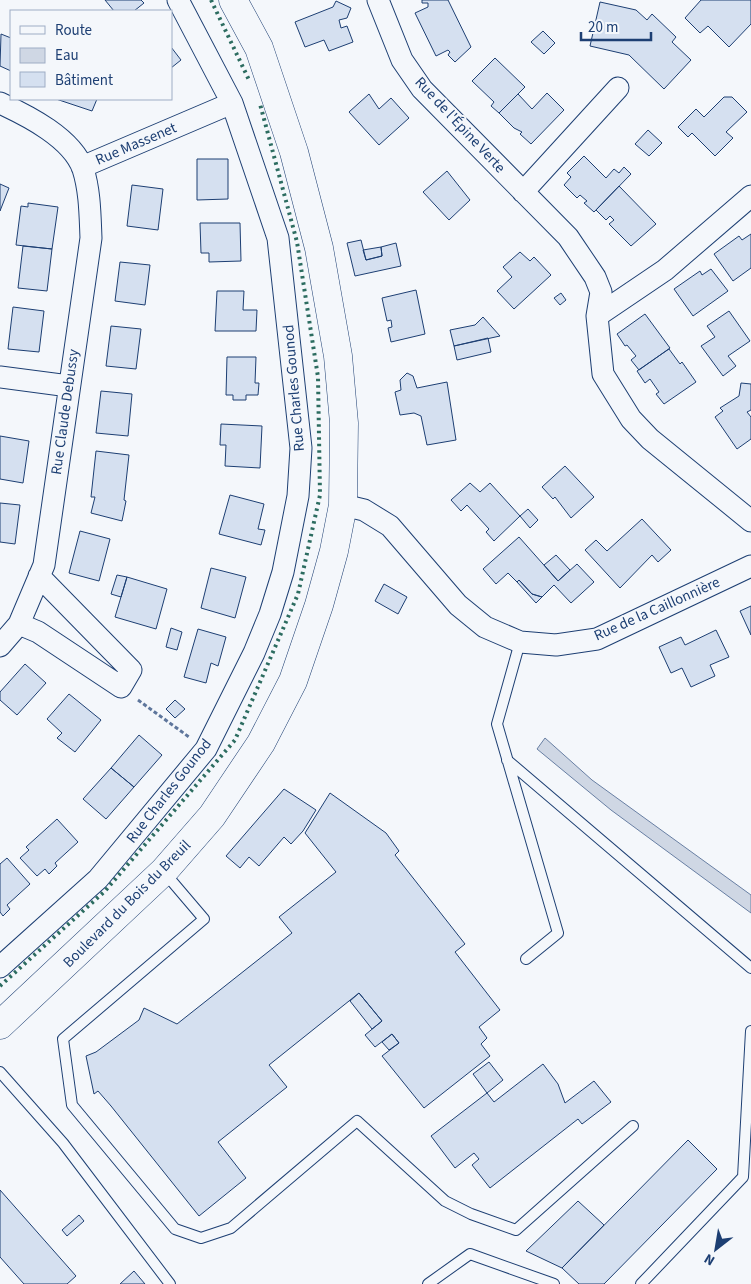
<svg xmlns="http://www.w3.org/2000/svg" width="751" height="1284" viewBox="0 0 751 1284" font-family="'Source Sans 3',sans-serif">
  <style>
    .water { fill: #cfd7e4; stroke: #687fa3 }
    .building { fill: #d5e0f0; stroke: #1d3f73 }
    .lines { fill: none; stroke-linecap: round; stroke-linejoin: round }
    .service-casing { stroke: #1d3f73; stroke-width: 12 }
    .minor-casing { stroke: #1d3f73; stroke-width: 23 }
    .secondary-casing { stroke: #1d3f73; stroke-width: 29 }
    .path { stroke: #5e769c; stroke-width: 3; stroke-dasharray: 4 2.5; stroke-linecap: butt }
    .service { stroke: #f4f7fb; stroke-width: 10 }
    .minor { stroke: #f4f7fb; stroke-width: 21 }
    .secondary { stroke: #f4f7fb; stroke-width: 28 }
    .hedge { stroke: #2c6c60; stroke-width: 4; stroke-dasharray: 2.5 4; stroke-linecap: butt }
    .labels { text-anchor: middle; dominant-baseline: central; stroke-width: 4; stroke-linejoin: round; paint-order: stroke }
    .street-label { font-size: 15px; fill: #1d3f73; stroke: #f4f7fb }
  </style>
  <rect width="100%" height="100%" fill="#f4f7fb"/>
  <path class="water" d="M545,738L592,780L751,895V913L611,810L537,749Z"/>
  <path class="building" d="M105,0H141L144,3L134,11H114Z
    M422,0H448L471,47L455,62L448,55L450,52L448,50L436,56L415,13L428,7V3H422Z
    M701,0H751V24L729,47L708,26L700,33L685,18Z
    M336,1L351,8L347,18L339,20L341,28L347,26L353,42L329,51L324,40L305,47L295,22L333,7Z
    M600,2L636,10L647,20L652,14L676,37L672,42L691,60L664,89L629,55L590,46Z
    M543,31L555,43L544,54L531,42Z
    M1,34L11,38V71L0,66Z
    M171,47L181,60L171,68Z
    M495,58L525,87L499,113L491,106L494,102L472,81Z
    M547,93L564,110L531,144L520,134L522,132L514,128L499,113L518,94L532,109Z
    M369,94L379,109L391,98L409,118L379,145L349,112Z
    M724,97H732L747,112L726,132L733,138L715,156L692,133L688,137L678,127L696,109L704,117Z
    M56,99H97L92,111Z
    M648,130L662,143L649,156L635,144Z
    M584,156L606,178L614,169L619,173L624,167L631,174L594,212L584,203L587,201L580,195L577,198L564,185L571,177L567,173Z
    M197,159H228V199L197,200Z
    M447,171L470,200L449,220L423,192Z
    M0,184L9,188L0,211Z
    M132,185L163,189L158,230L127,226Z
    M619,186L656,224L631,246L609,224L614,220L610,216L606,220L596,210Z
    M28,203L58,207L52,249L16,245L21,206L28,207Z
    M200,223H240L241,261L209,262V253H201Z
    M751,234V268L733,281L714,254L739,236L742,240Z
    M361,240L366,260L382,256L381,247L396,243L401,266L355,276L347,243Z
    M23,246L52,249L47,291L18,288Z
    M381,247L382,256L366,260L363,250Z
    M520,252L530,261L534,257L551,275L514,309L497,291L512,277L503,267Z
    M120,262L150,265L145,305L115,301Z
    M711,269L728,291L693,316L674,289L700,271L702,275Z
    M416,290L425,334L391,342L388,328L392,327L391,320L387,321L382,298Z
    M217,291H244L243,310H257L256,331H215Z
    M561,293L566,300L560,305L554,298Z
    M13,307L44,311L39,352L8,349Z
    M729,311L750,341L728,356L736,366L723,376L701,346L715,337L707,326Z
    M645,314L670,348L639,370L631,360L636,356L627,345L625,346L617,334Z
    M483,317L500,336L454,346L450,330L475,325Z
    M111,326L141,329L136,369L106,366Z
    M488,338L491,352L457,360L454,346Z
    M669,349L680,364L682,362L696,382L664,404L656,394L659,392L650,379L645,383L637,371Z
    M227,357H256L255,383H259L258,395H246V400H233V395H226Z
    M407,373L413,376L417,388L447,382L456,440L427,445L421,416L414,413L400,415L395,392L401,390L400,380Z
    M741,383L751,384V410L747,412L751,417V439L737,449L715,417L723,411L720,408L739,396Z
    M101,391L132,394L128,436L96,433Z
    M221,424L262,426L260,468L225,466L226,445H220Z
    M0,436L29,441L23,483L0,479Z
    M96,451L129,455L124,500L126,501L122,521L91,513L95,497H91Z
    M565,466L594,497L571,518L555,497L553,499L542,487Z
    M470,483L480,492L490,483L520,516L494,541L486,532L489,529L467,505L461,511L451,500Z
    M230,495L264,504L258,529L265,530L261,545L219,534Z
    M0,503L20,505L15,544L0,542Z
    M528,509L538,520L530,528L520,516Z
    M642,519L671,550L658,562L652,555L620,588L585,550L596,540L607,551Z
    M80,531L110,539L99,581L69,573Z
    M519,537L558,581L577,564L594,582L571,603L554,585L542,597L532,594L519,580L517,582L508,573L496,584L483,569Z
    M556,555L570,570L558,581L544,565Z
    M211,568L246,577L235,618L201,608Z
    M117,575L127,577L121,597L111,594Z
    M127,577L167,589L156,629L115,617Z
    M519,580L532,594L542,597L536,603L517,582Z
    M384,584L407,597L398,614L375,601Z
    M751,606V635L740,611Z
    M171,628L182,632L177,650L166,647Z
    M198,629L226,637L218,666L211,663L206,683L184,677Z
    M716,630L729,657L710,665L715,676L691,687L682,668L671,673L659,647L681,637L685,645Z
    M25,664L46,683L17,715L0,700V692Z
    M69,694L101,720L75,752L57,738L62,733L47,719Z
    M175,700L185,709L175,718L166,709Z
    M139,735L162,755L134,787L111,768Z
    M111,768L134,787L106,819L83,799Z
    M284,789L316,810L303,831L291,844L284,837L259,866L249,857L240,868L226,856Z
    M330,793L386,833L399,851L395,855L465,944L455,952L500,1010L479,1027L487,1038L481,1044L490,1056L424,1108L382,1056L399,1043L392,1034L375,1047L365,1035L382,1021L359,993L269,1065L287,1087L218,1142L246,1178L199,1216L111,1106L98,1091L94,1094L86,1056L96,1052L139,1020L144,1008L177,1024L292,933L279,917L336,872L305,833Z
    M57,819L78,842L55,863L57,866L49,874L45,869L37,876L20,858L29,850L26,847Z
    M7,858L30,884L7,905L10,909L3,916L0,912V864Z
    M359,993L382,1021L372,1029L350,1001Z
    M392,1034L399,1043L389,1050L382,1042Z
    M489,1062L503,1080L487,1093L473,1074Z
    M543,1064L558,1084L565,1103L594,1081L611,1102L582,1124L578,1119L490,1188L472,1165L479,1159L474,1153L455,1168L431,1136L487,1093L494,1102Z
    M688,1140L717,1169L604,1284H579L562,1268Z
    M0,1190L76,1276L67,1284H24L0,1257Z
    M578,1201L604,1225L562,1268L526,1251Z
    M79,1215L84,1221L67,1236L62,1230Z
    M134,1271L145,1284H120Z"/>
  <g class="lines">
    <g class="service-casing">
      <path id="service" d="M520,642L497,724L558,933L526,959
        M507,760L751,968
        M164,872L204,919L63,1039L72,1105L175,1229L201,1238L231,1228L357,1121L445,1201L471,1214L516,1230L633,1126
        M0,1072L63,1143L170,1284
        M428,1284L470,1254L554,1284
        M641,1284L743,1177L751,1031"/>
    </g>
    <g class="minor-casing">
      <path id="minor" d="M378,0L402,60L422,89L568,237L595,277L601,292L597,316L603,374L631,419L650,439L751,521
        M0,103C28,116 72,138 83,169C90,191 90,215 91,238L44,565L19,624L0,646
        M82,167L232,103
        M523,192L618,88
        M597,316L665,270L751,196
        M0,377L69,386
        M343,505L364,510L390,526L458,605L485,627L520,642L556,645L597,639L751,566
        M19,624L38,632L121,687L131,670L39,576
        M0,967L98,879L206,749L254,653L270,614L283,572L298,496L301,448L278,238L232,103L178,0"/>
    </g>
    <g class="secondary-casing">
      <path id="secondary" d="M0,1025L164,871L212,816L261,743L293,681L319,605L334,551L343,505L344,423L338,356L319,248L294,152L259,48L233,0"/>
    </g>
    <path class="path" d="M138,700L189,737"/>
    <use href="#service" class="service"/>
    <use href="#minor" class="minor"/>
    <use href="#secondary" class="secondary"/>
    <path class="hedge" d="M211,0L249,80
      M0,986L105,891L235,740L298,594L320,495L318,377L297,242L260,104"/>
  </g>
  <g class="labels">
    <g class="street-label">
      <text transform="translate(460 125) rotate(47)">Rue de l'Épine Verte</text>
      <text transform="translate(136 144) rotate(-23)">Rue Massenet</text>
      <text transform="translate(294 388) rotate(-95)">Rue Charles Gounod</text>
      <text transform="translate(65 412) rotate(-82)">Rue Claude Debussy</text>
      <text transform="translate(657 609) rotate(-24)">Rue de la Caillonnière</text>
      <text transform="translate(169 791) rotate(-52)">Rue Charles Gounod</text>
      <text transform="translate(127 904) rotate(-45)">Boulevard du Bois du Breuil</text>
    </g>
  </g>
  <rect x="10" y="10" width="162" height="90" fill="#f4f7fb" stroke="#9eadc5"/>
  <rect x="20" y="26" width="25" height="8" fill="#f4f7fb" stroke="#9eadc5"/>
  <text x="55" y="35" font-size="15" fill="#1d3f73">Route</text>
  <rect x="20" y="48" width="25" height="15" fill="#cfd7e4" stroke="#9eadc5"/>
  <text x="55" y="60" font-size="15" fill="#1d3f73">Eau</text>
  <rect x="20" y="72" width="25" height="15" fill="#d5e0f0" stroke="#9eadc5"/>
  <text x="55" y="85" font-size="15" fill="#1d3f73">Bâtiment</text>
  <g transform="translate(716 1249) rotate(211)" stroke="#f4f7fb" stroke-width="4" paint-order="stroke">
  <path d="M0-4L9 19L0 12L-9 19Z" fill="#1d3f73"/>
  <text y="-8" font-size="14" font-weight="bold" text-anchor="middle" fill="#1d3f73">N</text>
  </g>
  <path d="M581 32v8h70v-8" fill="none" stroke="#1d3f73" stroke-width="2.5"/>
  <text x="588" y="32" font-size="15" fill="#1d3f73" stroke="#f4f7fb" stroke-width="4" paint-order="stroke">20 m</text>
</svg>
